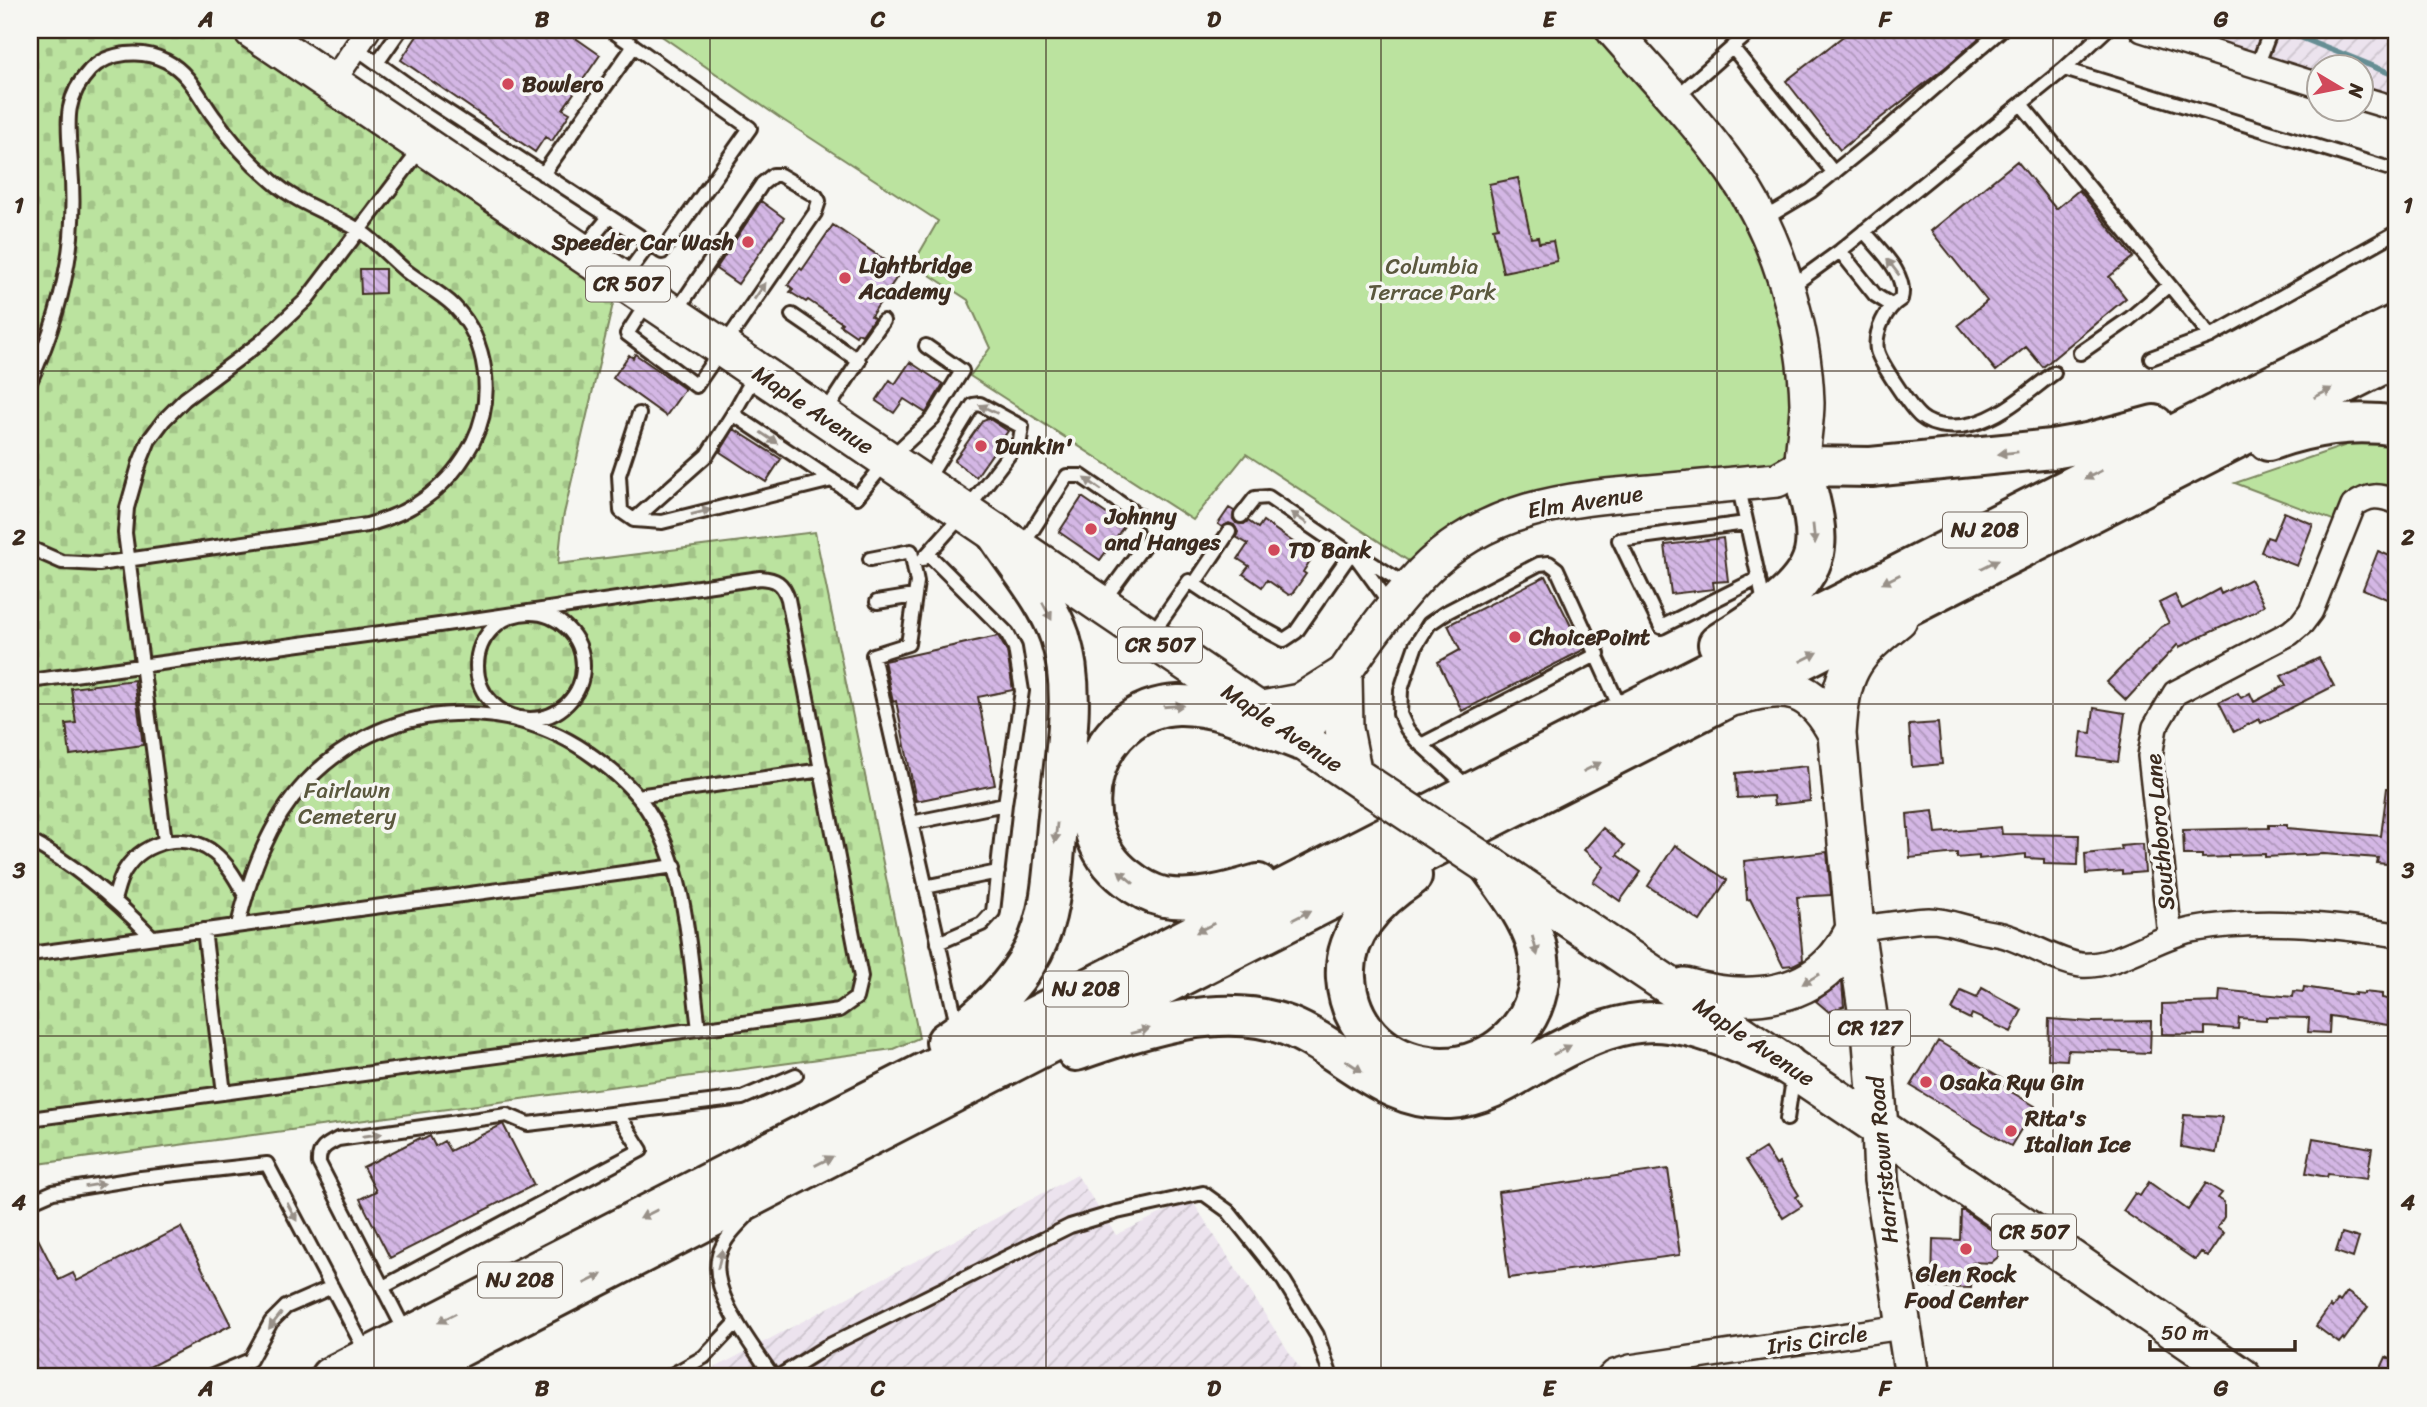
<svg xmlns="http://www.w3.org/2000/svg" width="2427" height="1407" viewBox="0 0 2427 1407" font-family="Sriracha,sans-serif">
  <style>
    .industrial { fill: url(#industrial-furrows) }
    .green { fill: #bbe39f; stroke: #7b865e; stroke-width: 2 }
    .cemetery { fill: url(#cemetery-stones); stroke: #7b865e; stroke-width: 2 }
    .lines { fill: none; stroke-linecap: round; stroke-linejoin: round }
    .stream { stroke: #668e94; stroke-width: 6 }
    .building { fill: url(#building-back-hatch); stroke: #3b2a1e; stroke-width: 2 }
    .lane-casing { stroke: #3b2a1e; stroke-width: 18 }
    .street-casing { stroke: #3b2a1e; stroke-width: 28 }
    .secondary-casing { stroke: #3b2a1e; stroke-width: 38 }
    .primary-casing { stroke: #3b2a1e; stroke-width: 42 }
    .highway-casing { stroke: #3b2a1e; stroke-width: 44 }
    .lane { stroke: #f6f6f2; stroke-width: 12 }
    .street { stroke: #f6f6f2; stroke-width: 23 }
    .secondary { stroke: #f6f6f2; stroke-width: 33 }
    .primary { stroke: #f6f6f2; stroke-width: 37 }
    .highway { stroke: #f6f6f2; stroke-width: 38 }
    .primary-bridge-casing { stroke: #3b2a1e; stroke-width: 42; stroke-linecap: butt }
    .primary-bridge { stroke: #f6f6f2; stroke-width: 37 }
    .oneway { fill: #989088 }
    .grid { fill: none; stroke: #3b2a1e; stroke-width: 2; stroke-opacity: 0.55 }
    .poi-dot { fill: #d1495b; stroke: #f6f6f2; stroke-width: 2.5 }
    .labels { text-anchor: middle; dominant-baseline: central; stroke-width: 7; stroke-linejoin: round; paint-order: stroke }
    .shield { fill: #f6f6f2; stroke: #73675e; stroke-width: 2 }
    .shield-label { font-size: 21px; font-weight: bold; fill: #3b2a1e }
    .poi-label { font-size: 23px; font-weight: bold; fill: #3b2a1e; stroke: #f6f6f2; text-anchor: start }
    .park-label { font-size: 23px; fill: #5b583e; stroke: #f6f6f2 }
    .street-label { font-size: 23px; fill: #3b2a1e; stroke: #f6f6f2 }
    .neatline { fill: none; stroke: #3b2a1e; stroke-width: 2.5 }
    .grid-label { font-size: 23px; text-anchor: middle; font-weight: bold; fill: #3b2a1e }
  </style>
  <defs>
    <pattern id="industrial-furrows" width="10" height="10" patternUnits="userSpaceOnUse" patternTransform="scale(1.75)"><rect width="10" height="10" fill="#ece3ee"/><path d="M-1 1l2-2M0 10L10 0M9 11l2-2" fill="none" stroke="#cbc3cc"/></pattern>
    <pattern id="cemetery-stones" width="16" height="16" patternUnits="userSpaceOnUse" patternTransform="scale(1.75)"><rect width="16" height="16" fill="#bbe39f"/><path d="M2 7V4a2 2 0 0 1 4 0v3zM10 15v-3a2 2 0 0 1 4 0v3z" fill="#a2c388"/></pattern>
    <pattern id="building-back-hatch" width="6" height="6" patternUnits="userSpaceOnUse" patternTransform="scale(1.75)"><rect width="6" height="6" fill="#d4b7e5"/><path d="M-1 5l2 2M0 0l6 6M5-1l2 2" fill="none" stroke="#ad95b9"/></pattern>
  </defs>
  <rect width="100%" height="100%" fill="#f6f6f2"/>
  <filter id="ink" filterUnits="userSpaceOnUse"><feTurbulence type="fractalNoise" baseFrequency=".0143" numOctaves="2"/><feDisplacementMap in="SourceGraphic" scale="14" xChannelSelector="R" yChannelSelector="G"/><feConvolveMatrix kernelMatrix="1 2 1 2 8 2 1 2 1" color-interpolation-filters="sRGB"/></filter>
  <g filter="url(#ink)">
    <path class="industrial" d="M2142,30H2397V109L2361,98L2360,66H2318V85Z
      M1077,1175L1116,1235L1191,1199L1305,1377H698Z"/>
    <path class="green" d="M653,30H1613L1769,240L1802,466L1586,497L1424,571L1246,454L1193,520L970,376L990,348L968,300L913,264L938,221L780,118Z
      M2370,437L2397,448V502L2385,498L2338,522L2235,483Z"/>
    <path class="cemetery" d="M30,30H253L619,278L563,518L558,564L815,532L919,1038L893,1049L30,1165Z"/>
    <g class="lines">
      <path class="stream" d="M2283,30L2397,76"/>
    </g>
    <path class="building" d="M421,30H564L600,55L563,109L570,113L552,141L545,137L535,152L401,60Z
      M1851,30H1988L1947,66L1840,150L1786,81Z
      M2017,161L2056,209L2079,190L2133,257L2109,277L2126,298L2043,367L2026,347L1996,371L1958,325L1987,301L1931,231Z
      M1518,178L1531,238L1538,237L1539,243L1553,241L1557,261L1503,272L1493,228L1498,227L1489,184Z
      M761,201L784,218L738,284L716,269Z
      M833,225L901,271L871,316L874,318L862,335L858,333L856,336L840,325L842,323L808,300L806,302L790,292L793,289L788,285L800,268L802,270Z
      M360,269H385V293L361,294Z
      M635,354L685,389L666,416L613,378L629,355L633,358Z
      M910,362L943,384L926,413L904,399L894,413L876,401L890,380L895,384Z
      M988,418L1008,431L976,477L954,461L983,420Z
      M734,429L781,459L766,482L720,452Z
      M1082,497L1124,526L1100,560L1059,532Z
      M1229,508L1234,511L1233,519L1236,523L1244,524L1248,521L1258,528L1263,521L1313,556L1303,572L1306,574L1292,594L1289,595L1267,580L1262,587L1243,574L1249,566L1238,559L1248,544L1236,537L1238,532L1234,525L1229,523L1222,527L1218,524Z
      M2284,512L2313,524L2297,566L2261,552L2267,537L2273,539Z
      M1723,538L1728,581L1713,582L1714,589L1671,594L1665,545Z
      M2378,551L2397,559V582L2389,600L2363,589Z
      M1546,576L1583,650L1462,711L1438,662L1460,650L1448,625Z
      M2250,579L2264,605L2254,612L2179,647L2178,644L2126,700L2107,682L2161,627L2169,623L2159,603L2175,595L2182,609L2219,589L2221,594Z
      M998,636L1007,651L1013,690L978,697L995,785L916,801L896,701L893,702L884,661Z
      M2319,658L2334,686L2261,723L2259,719L2234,732L2219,702L2238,693L2241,698L2250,693L2254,702L2286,685L2281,676Z
      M134,680L143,745L70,755L66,724L76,723L71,688Z
      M2094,708L2125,713L2118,762L2079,757L2082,732L2091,733Z
      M1938,723L1942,764L1912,767L1909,725Z
      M1807,766L1810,801L1774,805L1773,796L1737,798L1736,773Z
      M2387,788L2397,789V865L2377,863L2378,858L2324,854L2265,857V854L2228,855V857L2202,858V855H2184L2183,830L2269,828V825H2287V828L2381,836Z
      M1933,811L1936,833L2001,827L2002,834L2079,835L2078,865L2044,864V859L2026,858V854L1979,859V856L1957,858V853L1910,858L1907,814Z
      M1603,828L1624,846L1617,855L1641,872L1620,901L1593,882L1604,867L1584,850Z
      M2143,844L2145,872L2122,874V871L2086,874L2085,854L2122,850L2121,846Z
      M1675,845L1727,880L1700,921L1648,886Z
      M1827,852L1831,895L1797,897L1803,960L1793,965L1783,966L1750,899L1747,900L1744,861Z
      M1842,982L1844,1006L1829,1012L1816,1001Z
      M2304,987L2355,995V993L2364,994V992L2382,994V998L2392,1000L2388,1025L2330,1016L2329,1033L2308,1032L2309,1018L2266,1017V1020L2239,1018L2238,1029L2205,1027V1035L2162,1034V1004L2219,1002L2220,990L2293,997L2294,991L2303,992Z
      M1982,988L2022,1010L2011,1032L1972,1014L1970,1019L1952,1010L1961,991L1977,998Z
      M2049,1019L2092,1022L2151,1021L2150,1053L2068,1050L2067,1060L2048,1059Z
      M1938,1041L2007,1082L2003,1087L2035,1106L2011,1146L1911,1086Z
      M2184,1115L2222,1117L2216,1153L2181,1147Z
      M503,1124L534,1185L390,1258L360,1199L376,1191L363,1167L420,1138L422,1140L430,1136L435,1146L444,1141L450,1151Z
      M2313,1138L2372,1148L2367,1179L2328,1174L2327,1177L2306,1173Z
      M1765,1148L1776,1165L1779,1163L1799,1195L1796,1197L1802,1206L1783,1218L1746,1160Z
      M1668,1169L1680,1255L1509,1278L1498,1192Z
      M2149,1182L2188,1210L2206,1183L2222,1193L2218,1198L2224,1202V1217L2217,1228L2224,1233L2208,1257L2201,1252L2195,1260L2123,1211L2135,1193L2140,1196Z
      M1961,1211H1964L1998,1235V1257L1991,1263L1972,1262L1971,1288L1932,1287L1933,1239L1960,1240Z
      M30,1223L59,1280L73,1273L77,1281L181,1227L231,1325L130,1377H30Z
      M2342,1233L2359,1238L2353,1258L2336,1252Z
      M2347,1292L2368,1307L2344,1340L2343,1338L2339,1343L2316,1326L2330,1306L2332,1308L2338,1300L2340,1302Z
      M2386,1357L2397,1362V1377H2377Z"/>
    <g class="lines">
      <g class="lane-casing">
        <path id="lane" d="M634,46L750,128L662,252L650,243
          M1732,47L1834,173
          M356,48L422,95L650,243L625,277
          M377,63L400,30
          M2257,66L2271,30
          M2064,69L2106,30
          M1674,99L1752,30
          M2021,104L2211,336L2397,232
          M543,174L634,46L611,30
          M1764,219L1811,191L1886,130L2001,30
          M1864,231C1879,250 1908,274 1901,299C1886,308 1874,332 1877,350C1879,361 1911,409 1921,417C1934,428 1957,428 1972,424C2003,416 2028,392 2054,373
          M583,249L609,217
          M1840,251L1875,295L1891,305
          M1789,288L1840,251L2064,69L2397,171
          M648,301L627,334L696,386L815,213L819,201L816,196L780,175H773L762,184L676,312
          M792,315L859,361L825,413
          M2080,353L2129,319L2169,285
          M2151,358L2211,336
          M856,359L883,321
          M755,375L733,414L857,497L887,461L933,418L962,371L926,346
          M30,382C51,336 66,287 71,237C73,213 73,189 71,166C69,128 61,101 90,70C109,51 143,49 166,61C190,73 199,97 214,117C231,141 250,162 272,181C298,204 328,212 357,229C374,239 390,258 406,271C421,283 440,292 454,306C488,341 495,398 473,442C450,486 415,512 367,525L99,564L62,562L30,548
          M639,414L619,475L621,511L634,520L662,522L832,480
          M1738,484L1765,607
          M1241,516L1255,498L1268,497L1356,557H1362L1408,586
          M634,520L707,455L733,414
          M1746,523L1619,540L1661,627L1759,578
          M1021,548L1067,476H1081L1149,523L1152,534L1103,601
          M928,554L1007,633L1015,648L1022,691L1005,804L993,912L982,924L938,943
          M1356,557L1391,605
          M870,559L911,551L917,582L908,644L873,655L958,1029
          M923,559L965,512L1020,440L1022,427L980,404L973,405L925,483
          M1194,584L1229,532
          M877,602L914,596
          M477 666a53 53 0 1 1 106 0a53 53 0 1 1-106 0Z
          M1151,635L1189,581L1249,621L1284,640L1296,632L1349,556L1356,557
          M30,681L439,625L760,578C776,579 783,583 788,599L861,977L856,998L839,1010L30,1119
          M1421,745L1598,654
          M1470,789L1416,740L1407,729L1400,714L1401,690L1407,671L1416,645L1429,624L1445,613L1539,564L1549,563L1557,569L1621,710
          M637,796L822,770
          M911,823L1005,804
          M30,841C76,865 116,900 152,937
          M165,841L125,533L127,508L140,462L149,440L164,420L185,399L261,342L306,300L423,146
          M925,887L998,872
          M114,900C117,890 119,879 125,870C144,840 186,831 214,853C229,865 237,881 246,897
          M238,925C251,873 268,823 305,783C381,701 505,691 594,757C615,772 633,788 647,809C689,873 689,955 699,1029
          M204,930L224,1093
          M30,954L675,866
          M1787,1119L1794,1073
          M30,1202L53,1192L141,1178L267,1164L366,1352
          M747,1216C736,1227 723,1240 719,1255C708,1293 754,1347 773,1377
          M383,1287L641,1150L618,1114
          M406,1333L319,1163C318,1149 326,1145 338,1139L507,1115L528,1124L742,1098L796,1075
          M210,1377L250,1360L271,1322L286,1307L332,1287
          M668,1377L704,1357L737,1322
          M778,1377L826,1347L1070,1226L1117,1212L1203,1193L1228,1211L1284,1281L1317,1335L1331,1377"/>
      </g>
      <g class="street-casing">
        <path id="street" d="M2142,30L2318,85
          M332,83L368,30
          M2360,98L2397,109
          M1855,929C1880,926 1905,921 1929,920C1946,920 1960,926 1976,930C1984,932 1993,933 2002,935C2027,942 2057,962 2081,965C2116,968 2156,937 2191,930C2259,917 2330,925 2397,935
          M2170,936L2150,756L2155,727L2175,693L2290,633L2302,623L2311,611L2353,506C2369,494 2379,495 2397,502
          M1609,1377L1614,1372L1630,1367L1902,1327"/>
      </g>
      <g class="secondary-casing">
        <path id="secondary" d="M1299,740C1338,684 1374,623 1422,573C1485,508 1565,499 1650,492C1692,488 1735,484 1777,480L1802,466C1802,445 1807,424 1807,403C1805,327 1777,234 1733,172C1698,122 1653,76 1613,30
          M1879,1127L1881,1180L1912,1377"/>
      </g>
      <g class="primary-casing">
        <path id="primary" d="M253,30L1368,785
          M1343,676L1344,729L1353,775
          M1737,696C1787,681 1813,687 1837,734
          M1257,711L1300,703L1343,676
          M1491,866L1879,1127L2242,1377
          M1685,987C1733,1001 1792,1003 1830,965C1841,955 1848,942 1855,929
          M1879,1127L1872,1042L1855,929L1837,734C1841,672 1850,657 1898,619"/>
      </g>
      <g class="highway-casing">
        <path id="highway" d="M2268,441C2311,426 2352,419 2397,426
          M1718,644C1751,622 1811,590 1815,547C1818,521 1807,492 1802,466L1871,467L2052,449L2087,443L2154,425
          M1412,876C1377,899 1343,933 1346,978C1352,1075 1481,1100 1528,1016C1540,994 1543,968 1536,944C1527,915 1507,890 1490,866
          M1258,884C1228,893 1196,902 1164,897C1150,894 1138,887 1127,878C1059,827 1091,708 1178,705C1219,704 1261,726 1299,740
          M946,1042C981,1018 1013,989 1033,951C1054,911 1053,860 1058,816C1064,758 1078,694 1060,637C1047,599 1018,567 996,533
          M1076,1051C1141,1029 1221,1000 1288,1026C1345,1049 1384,1102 1450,1099C1483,1097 1510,1079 1537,1063C1644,1001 1679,1016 1786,1064
          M330,1377L1642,705L2266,388L2397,324
          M402,1377L1079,1028L2397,357"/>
      </g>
      <use href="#lane" class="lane"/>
      <use href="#street" class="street"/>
      <use href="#secondary" class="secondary"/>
      <use href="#primary" class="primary"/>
      <use href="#highway" class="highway"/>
      <g class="primary-bridge-casing">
        <path id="primary-bridge" d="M1368,785L1490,866"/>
      </g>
      <use href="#primary-bridge" class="primary-bridge"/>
    </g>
    <defs><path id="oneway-solid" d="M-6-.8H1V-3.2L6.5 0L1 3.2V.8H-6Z" transform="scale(1.75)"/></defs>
    <g class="oneway">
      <use href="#oneway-solid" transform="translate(1893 267) rotate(-127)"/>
      <use href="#oneway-solid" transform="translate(760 291) rotate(-55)"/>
      <use href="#oneway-solid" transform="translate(2323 393) rotate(-27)"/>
      <use href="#oneway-solid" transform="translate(988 409) rotate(-155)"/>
      <use href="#oneway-solid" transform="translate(769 438) rotate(34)"/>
      <use href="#oneway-solid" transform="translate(2008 453) rotate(174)"/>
      <use href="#oneway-solid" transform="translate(2093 475) rotate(153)"/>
      <use href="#oneway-solid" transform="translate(1093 484) rotate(-145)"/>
      <use href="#oneway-solid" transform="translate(701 512) rotate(-14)"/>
      <use href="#oneway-solid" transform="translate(1299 518) rotate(-146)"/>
      <use href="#oneway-solid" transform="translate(1814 534) rotate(84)"/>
      <use href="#oneway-solid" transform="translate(1990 564) rotate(-27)"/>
      <use href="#oneway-solid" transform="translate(1891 579) rotate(153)"/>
      <use href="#oneway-solid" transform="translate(1047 611) rotate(62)"/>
      <use href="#oneway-solid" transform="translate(1809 657) rotate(-27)"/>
      <use href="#oneway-solid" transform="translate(1174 706) rotate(-4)"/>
      <use href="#oneway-solid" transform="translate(1592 767) rotate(-27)"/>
      <use href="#oneway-solid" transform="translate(1056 833) rotate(96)"/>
      <use href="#oneway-solid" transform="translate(1126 877) rotate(-140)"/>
      <use href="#oneway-solid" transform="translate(1302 915) rotate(-27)"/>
      <use href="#oneway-solid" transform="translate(1205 928) rotate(153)"/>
      <use href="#oneway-solid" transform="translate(1535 946) rotate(75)"/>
      <use href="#oneway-solid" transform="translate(1811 979) rotate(149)"/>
      <use href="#oneway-solid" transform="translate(1140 1031) rotate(-15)"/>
      <use href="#oneway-solid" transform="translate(1562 1050) rotate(-27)"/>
      <use href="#oneway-solid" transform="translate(1354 1066) rotate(33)"/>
      <use href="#oneway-solid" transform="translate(372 1135) rotate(-8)"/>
      <use href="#oneway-solid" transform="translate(824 1161) rotate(-27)"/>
      <use href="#oneway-solid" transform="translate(95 1185) rotate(-9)"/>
      <use href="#oneway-solid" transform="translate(292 1212) rotate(62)"/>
      <use href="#oneway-solid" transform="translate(649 1214) rotate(153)"/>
      <use href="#oneway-solid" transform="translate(720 1259) rotate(-77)"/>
      <use href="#oneway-solid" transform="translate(593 1279) rotate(-27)"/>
      <use href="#oneway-solid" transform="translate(447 1318) rotate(153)"/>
      <use href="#oneway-solid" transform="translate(275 1321) rotate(128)"/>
    </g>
  </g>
  <path class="grid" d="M374,30V1377M710,30V1377M1046,30V1377M1381,30V1377M1717,30V1377M2053,30V1377M30,371H2397M30,704H2397M30,1036H2397"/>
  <g class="poi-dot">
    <circle cx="508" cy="84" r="7"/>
    <circle cx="748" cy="242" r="7"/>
    <circle cx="845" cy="278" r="7"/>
    <circle cx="981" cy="446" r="7"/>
    <circle cx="1091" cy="529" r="7"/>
    <circle cx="1274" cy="550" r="7"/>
    <circle cx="1515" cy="637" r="7"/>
    <circle cx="1926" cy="1082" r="7"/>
    <circle cx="2011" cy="1131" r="7"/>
    <circle cx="1966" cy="1249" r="7"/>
  </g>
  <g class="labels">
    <g class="shield">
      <rect x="586" y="266.5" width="84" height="35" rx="5"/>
      <rect x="1943" y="512.5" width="84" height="35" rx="5"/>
      <rect x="1118" y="627.5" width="84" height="35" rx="5"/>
      <rect x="1044" y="971.5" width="84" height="35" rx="5"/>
      <rect x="1830" y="1010.5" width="80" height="35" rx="5"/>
      <rect x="1992" y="1214.5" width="84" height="35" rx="5"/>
      <rect x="478" y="1262.5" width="84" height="35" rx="5"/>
    </g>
    <g class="shield-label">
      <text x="628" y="284">CR 507</text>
      <text x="1985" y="530">NJ 208</text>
      <text x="1160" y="645">CR 507</text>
      <text x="1086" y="989">NJ 208</text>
      <text x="1870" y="1028">CR 127</text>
      <text x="2034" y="1232">CR 507</text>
      <text x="520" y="1280">NJ 208</text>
    </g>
    <g class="poi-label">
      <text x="522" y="84">Bowlero</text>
      <text x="734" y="242" text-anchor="end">Speeder Car Wash</text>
      <text x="859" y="265">Lightbridge<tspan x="859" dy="26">Academy</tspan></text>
      <text x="995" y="446">Dunkin'</text>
      <text x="1105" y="516">Johnny<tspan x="1105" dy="26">and Hanges</tspan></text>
      <text x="1288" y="550">TD Bank</text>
      <text x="1529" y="637">ChoicePoint</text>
      <text x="1940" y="1082">Osaka Ryu Gin</text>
      <text x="2025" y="1118">Rita's<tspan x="2025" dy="26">Italian Ice</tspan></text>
      <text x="1966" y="1274" text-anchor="middle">Glen Rock<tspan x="1966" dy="26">Food Center</tspan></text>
    </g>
    <g class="park-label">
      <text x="1432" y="266">Columbia<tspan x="1432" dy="26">Terrace Park</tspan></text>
      <text x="347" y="790">Fairlawn<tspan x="347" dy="26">Cemetery</tspan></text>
    </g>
    <g class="street-label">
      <text transform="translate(813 410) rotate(34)">Maple Avenue</text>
      <text transform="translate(1585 502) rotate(-9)">Elm Avenue</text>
      <text transform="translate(1282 728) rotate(34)">Maple Avenue</text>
      <text transform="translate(2160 832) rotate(-95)">Southboro Lane</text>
      <text transform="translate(1754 1042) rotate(34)">Maple Avenue</text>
      <text transform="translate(1883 1160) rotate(-95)">Harristown Road</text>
      <text transform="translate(1817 1340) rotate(-8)">Iris Circle</text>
    </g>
  </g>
  <rect width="2427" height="1407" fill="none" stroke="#f6f6f2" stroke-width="77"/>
  <g transform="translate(2340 88) rotate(100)"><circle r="33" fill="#f6f6f2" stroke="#aba49d" stroke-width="2"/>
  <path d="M0-5L12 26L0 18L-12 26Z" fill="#d1495b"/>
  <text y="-10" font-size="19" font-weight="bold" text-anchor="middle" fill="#3b2a1e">N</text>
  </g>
  <path d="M2150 1340v10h145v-10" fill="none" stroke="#3b2a1e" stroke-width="3.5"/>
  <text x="2161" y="1340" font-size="21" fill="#3b2a1e" stroke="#f6f6f2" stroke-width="5" paint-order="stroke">50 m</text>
  <rect x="38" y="38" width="2350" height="1330" class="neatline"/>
  <g class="grid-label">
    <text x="206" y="27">A</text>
    <text x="542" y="27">B</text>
    <text x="878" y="27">C</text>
    <text x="1214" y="27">D</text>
    <text x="1549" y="27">E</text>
    <text x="1885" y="27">F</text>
    <text x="2221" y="27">G</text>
    <text x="19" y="213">1</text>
    <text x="2408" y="213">1</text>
    <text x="19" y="545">2</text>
    <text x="2408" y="545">2</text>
    <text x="19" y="878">3</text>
    <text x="2408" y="878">3</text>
    <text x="19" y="1210">4</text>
    <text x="2408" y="1210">4</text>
    <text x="206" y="1396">A</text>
    <text x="542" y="1396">B</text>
    <text x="878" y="1396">C</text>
    <text x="1214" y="1396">D</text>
    <text x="1549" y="1396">E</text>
    <text x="1885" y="1396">F</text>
    <text x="2221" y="1396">G</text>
  </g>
</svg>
